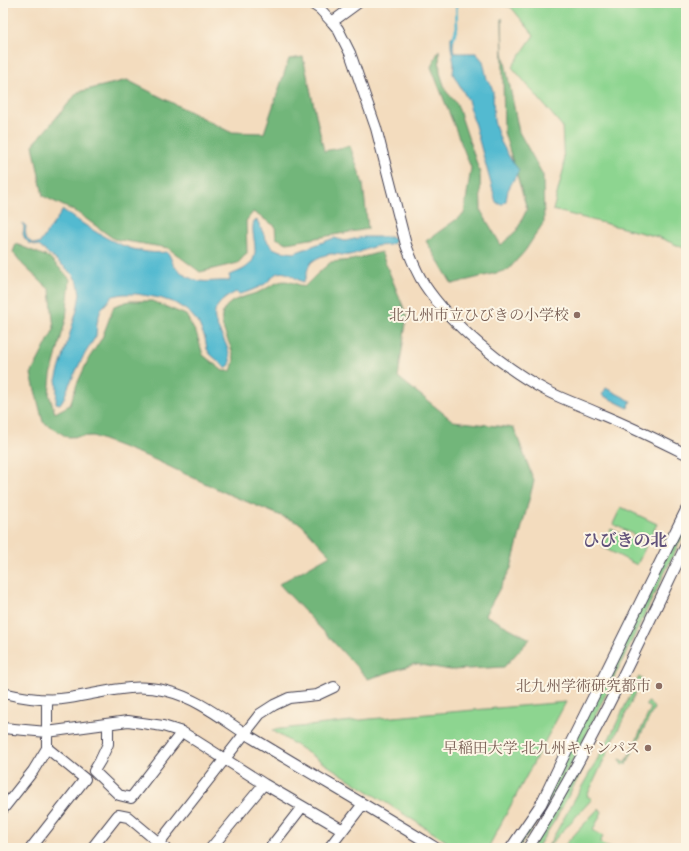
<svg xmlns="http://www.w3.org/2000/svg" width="689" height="851" viewBox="0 0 689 851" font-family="'IM FELL English','Noto Serif JP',serif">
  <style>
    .green { fill: #8dd590; stroke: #587c66 }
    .forest { fill: #72b67a; stroke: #4a6c5a }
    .water { fill: #52bad0; stroke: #3a6e86 }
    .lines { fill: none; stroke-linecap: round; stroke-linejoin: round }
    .stream { stroke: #52bad0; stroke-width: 2.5 }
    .minor-casing { stroke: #413e4f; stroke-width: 12 }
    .minor { stroke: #fff; stroke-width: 10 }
    .education-dot { fill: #8d6e63; stroke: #fcf5e5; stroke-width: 1.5 }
    .labels { text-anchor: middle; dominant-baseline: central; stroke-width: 4; stroke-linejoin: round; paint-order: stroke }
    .education-label { font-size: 15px; fill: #785e54; stroke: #fcf5e5; text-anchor: end }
    .quarter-label { font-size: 17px; font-weight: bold; fill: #60517b; stroke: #fcf5e5 }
  </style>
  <rect width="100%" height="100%" fill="#fcf5e5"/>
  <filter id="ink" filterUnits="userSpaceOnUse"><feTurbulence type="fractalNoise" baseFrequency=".025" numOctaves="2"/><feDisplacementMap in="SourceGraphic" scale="8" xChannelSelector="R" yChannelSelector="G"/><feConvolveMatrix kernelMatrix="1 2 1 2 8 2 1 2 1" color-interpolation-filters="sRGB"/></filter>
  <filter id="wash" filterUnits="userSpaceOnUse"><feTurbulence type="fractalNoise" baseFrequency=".012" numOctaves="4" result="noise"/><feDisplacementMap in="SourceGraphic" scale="16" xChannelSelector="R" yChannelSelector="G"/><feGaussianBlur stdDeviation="0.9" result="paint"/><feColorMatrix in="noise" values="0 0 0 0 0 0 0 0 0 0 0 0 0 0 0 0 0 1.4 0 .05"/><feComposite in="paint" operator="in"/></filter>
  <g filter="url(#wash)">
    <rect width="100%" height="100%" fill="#f3dcbe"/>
    <path class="green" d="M494,3H671L686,8V249L658,237L553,210L564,167L562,126L512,67L534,35L511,7Z
      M621,507L657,524L648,542L613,524Z
      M686,522V529L582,743L544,812L518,848H515L670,549Z
      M611,529L646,546L637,565L602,547Z
      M639,677L642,679L587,796L592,799L547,848L610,737Z
      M566,702L488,848H457L272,730L370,719Z
      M648,702H649L654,708L627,763L622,765L620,761V759L626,762L651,708L646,705Z
      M579,767L583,769L555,820L537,848H532Z
      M600,809L602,812L593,830L603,836L600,843L611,848H562L597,810Z"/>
    <path class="forest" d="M502,18L503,52L519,132L543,175L544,222L525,251L508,270L452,284L426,241L464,214L471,168L431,67L439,50L440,73L446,91L457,104L480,173L481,211L501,245L517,230L527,209L504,132Z
      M303,57L324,151L350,146L363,184L368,229L287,243L276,238L275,226L253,212L246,221L247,253L238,263L200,272L168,248L114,239L78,213L43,196L33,145L78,92L127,80L230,132L264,133L289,59Z
      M16,244L50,258L70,279L66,319L51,375L49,394L55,413L70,405L77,384L89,358L102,338L114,306L129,301H152L186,315L197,335L203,355L223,371H231C232,368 234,363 234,359C232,340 208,316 233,301C241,297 251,295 259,292C281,282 279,276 304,287L318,273L331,262L352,260L381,252L407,316L398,377L453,421L514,428L534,481L511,568L485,615L530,639L504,667L451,670L415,664L368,679L279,584L330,555L301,524L228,494L151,458L93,436L67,437L43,422L31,374L54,329L50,290L23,265L13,252Z"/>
    <path class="water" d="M454,36L453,47L454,53H476L483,61L487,79L491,85L493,91L494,121L501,142L511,160L519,170L508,190L506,201L503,204H499L496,202L468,100L453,74L454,64L451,47V37Z
      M63,210C93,231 129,257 167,252C171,256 171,261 174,266C176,268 179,270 181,272C198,286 209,280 229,281L230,279L229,275C242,271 256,265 255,249C255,239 251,231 254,221L257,220L267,241L273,248L280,251L294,253L334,238L345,241L364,237H390L395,239L396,241C391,247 383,245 376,246C367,248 358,254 349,255C344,256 340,254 334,254C329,253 318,257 313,261C306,266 308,276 303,282C297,280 292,275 286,273C274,270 272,279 265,284C260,287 244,294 239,294L236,292C190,315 233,334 230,365L227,367H225L210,354L207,349L205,338L198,322L189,312L175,303L160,298L137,294H123L113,296L101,309L97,323L96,336L83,357L69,385L64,398L60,404L56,403C56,395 58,388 56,380L77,310L80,294L78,283L73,275L62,265L39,246L29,243L25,239L23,234L24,227L22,223L26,226C25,234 25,238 32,243L39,244Z
      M606,388L631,401L628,408L602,395Z"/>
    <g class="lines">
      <path class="stream" d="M453,39L457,27L456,3"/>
    </g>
  </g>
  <g filter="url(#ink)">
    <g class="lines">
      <g class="minor-casing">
        <path id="minor" d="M311,3L320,9L332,22L338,29L350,53L376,128L406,245C411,258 416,272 424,284C451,325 504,368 547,391C564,400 583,406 600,414C629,426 658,440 686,454
          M332,22L358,3
          M3,693C24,698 47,702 69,698C104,693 131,682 167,691C200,699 226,722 254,739C315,776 376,811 436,848
          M108,724V744L100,761L94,771L119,795L131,798L182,732
          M3,728L47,732L128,721L163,726L182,732L264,784L343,830
          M3,809L33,771L47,748V700
          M31,848L85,779L47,748
          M92,848L118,815L128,817L165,848
          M155,848L260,714L274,705L289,698L317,695L334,687
          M211,848L264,784
          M270,848L302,807
          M329,848L363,804
          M511,848L541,804L565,754L686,510
          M528,848C589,752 637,647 686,545"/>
      </g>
      <use href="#minor" class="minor"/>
    </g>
  </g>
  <g class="education-dot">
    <circle cx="577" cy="315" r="4"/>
    <circle cx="659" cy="686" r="4"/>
    <circle cx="648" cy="748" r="4"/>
  </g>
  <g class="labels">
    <g class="education-label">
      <text x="569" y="315">北九州市立ひびきの小学校</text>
      <text x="651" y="686">北九州学術研究都市</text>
      <text x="640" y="748">早稲田大学 北九州キャンパス</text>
    </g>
    <g class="quarter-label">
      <text x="625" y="541">ひびきの北</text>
    </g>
  </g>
  <rect width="689" height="851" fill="none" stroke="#fcf5e5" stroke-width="16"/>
</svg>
